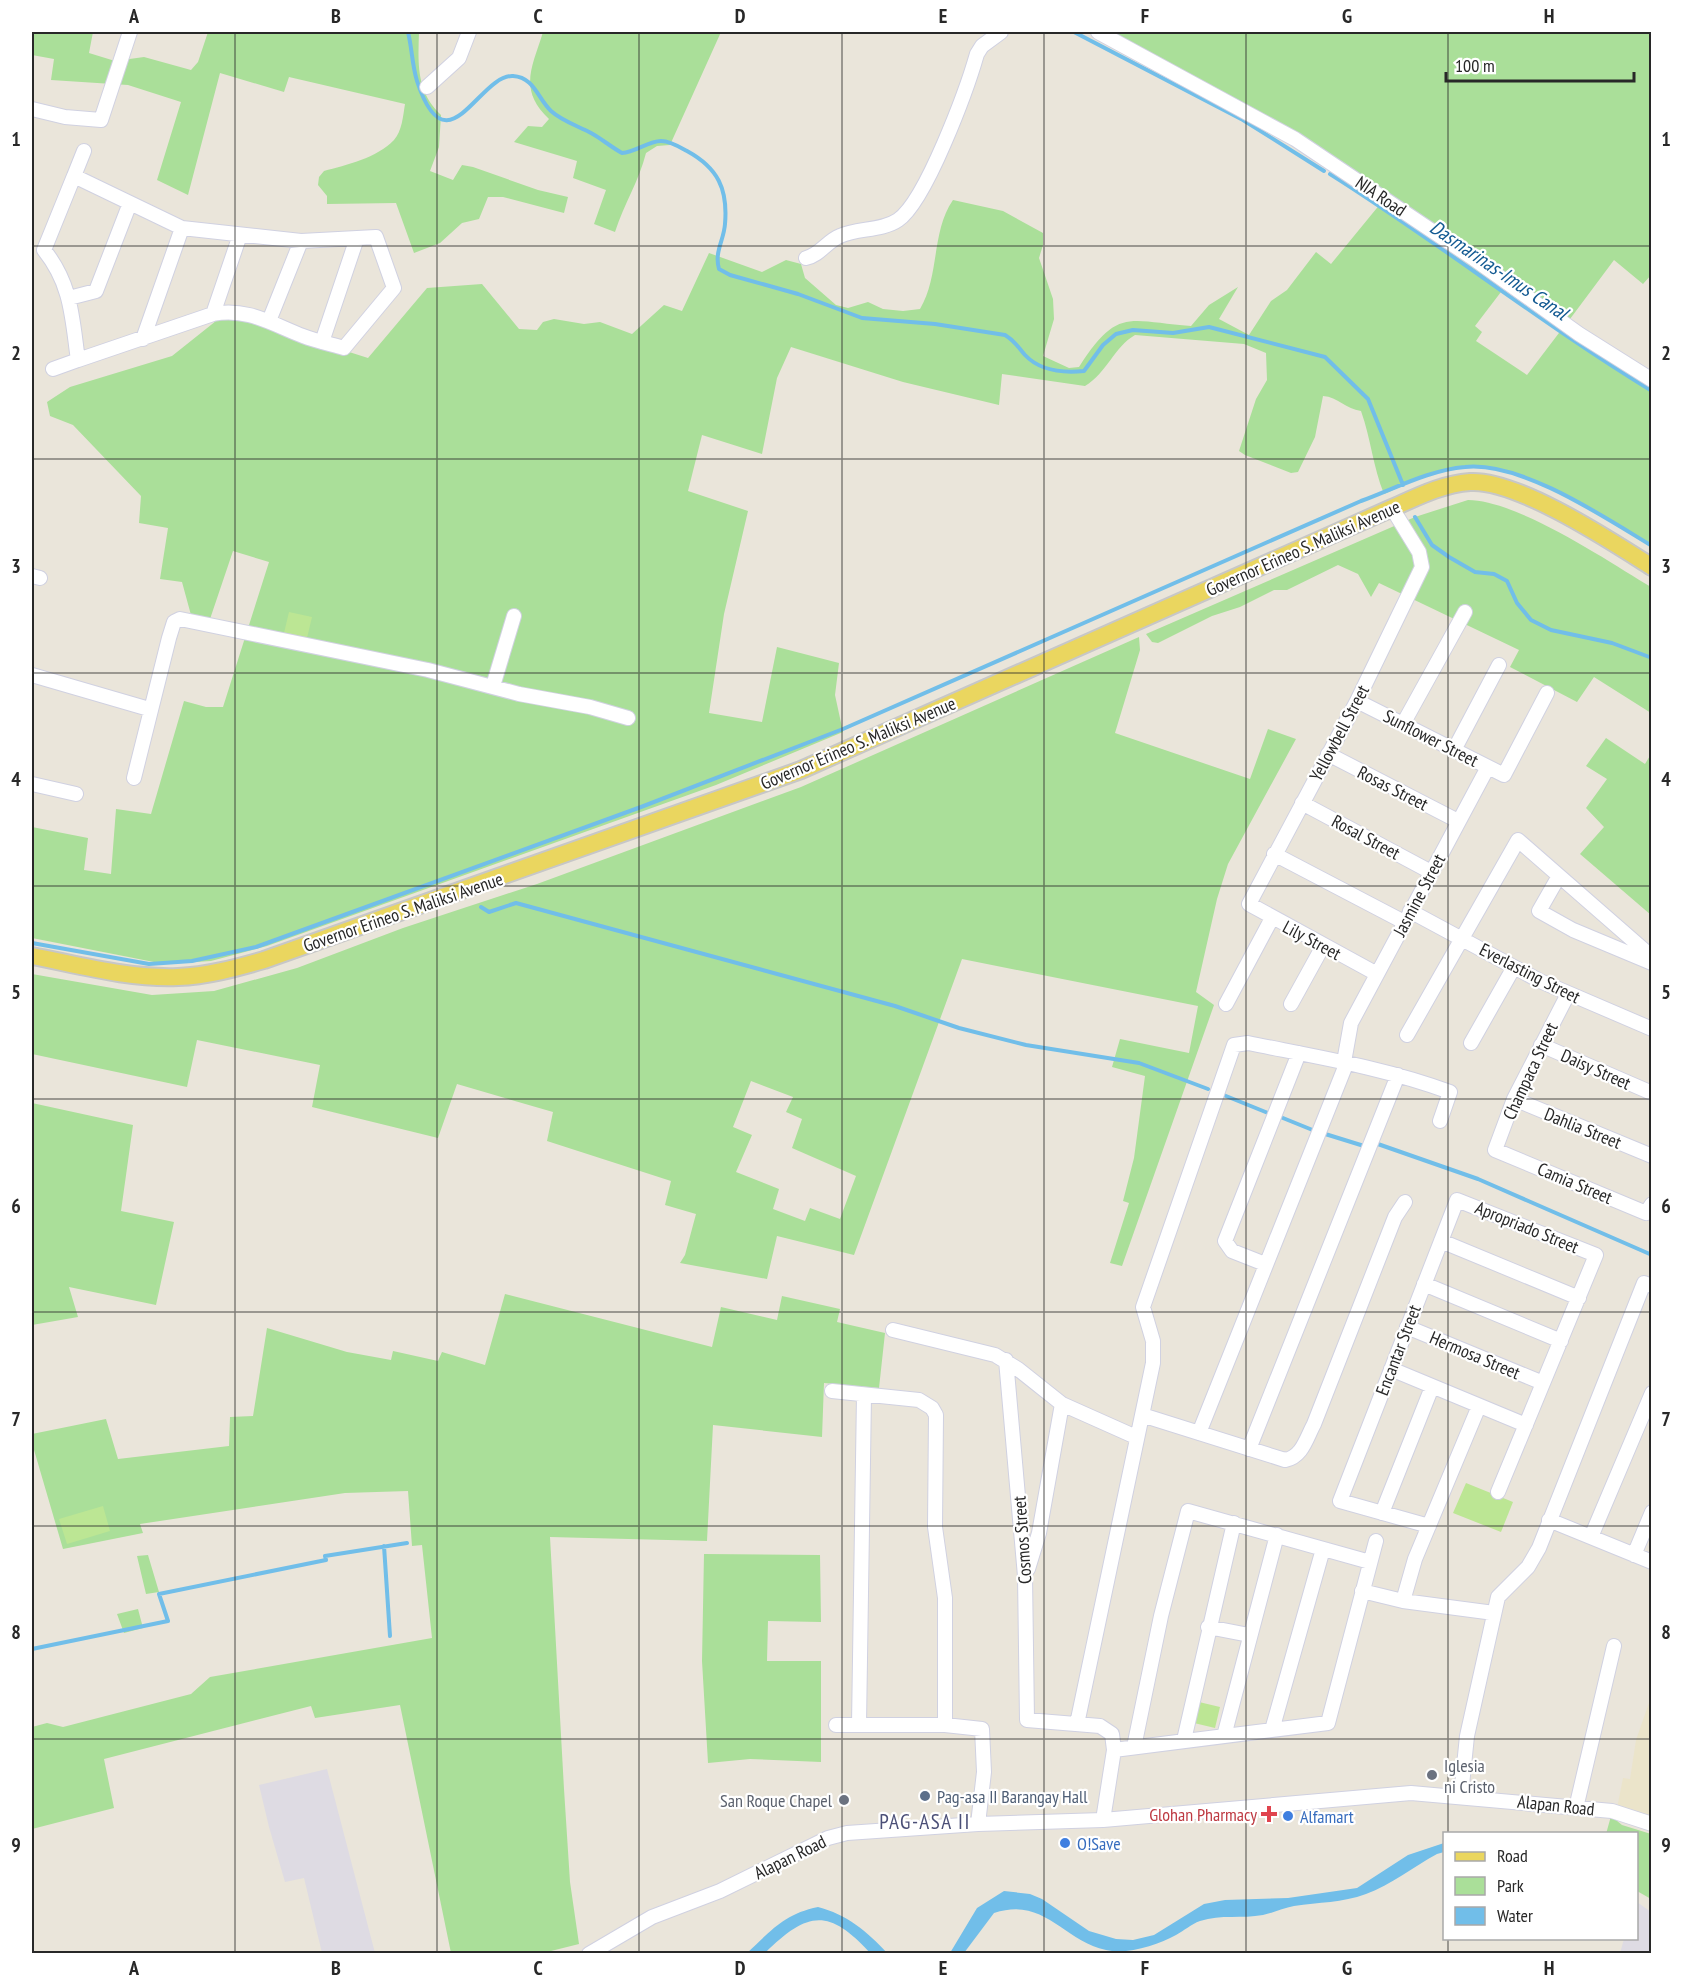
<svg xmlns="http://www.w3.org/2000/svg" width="1683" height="1985" viewBox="0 0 1683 1985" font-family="'PT Sans Narrow',sans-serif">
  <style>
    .industrial { fill: #dedbe3 }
    .education { fill: #ebe4ca }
    .green { fill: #aadf99; fill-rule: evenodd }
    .pitch { fill: #bce694 }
    .water { fill: #71bee9 }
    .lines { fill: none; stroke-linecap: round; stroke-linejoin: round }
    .stream { stroke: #71bee9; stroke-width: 4 }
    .minor-casing { stroke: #d0d1e1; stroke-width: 16 }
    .major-casing { stroke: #c7c7c7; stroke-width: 20 }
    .minor { stroke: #fff; stroke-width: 14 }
    .major { stroke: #ead65f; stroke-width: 16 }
    .grid { fill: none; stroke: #282828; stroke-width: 1.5; stroke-opacity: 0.55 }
    .worship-dot { fill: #6b7280; stroke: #fff; stroke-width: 2 }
    .service-dot { fill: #5c6f8a; stroke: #fff; stroke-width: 2 }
    .health-dot { fill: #e0444e; stroke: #fff; stroke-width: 2 }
    .shop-dot { fill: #3f7fe0; stroke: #fff; stroke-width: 2 }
    .labels { text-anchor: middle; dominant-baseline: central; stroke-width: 4.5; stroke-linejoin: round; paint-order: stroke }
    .street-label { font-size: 18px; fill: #282828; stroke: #fff }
    .worship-label { font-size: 18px; fill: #5b616d; stroke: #fff; text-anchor: start }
    .service-label { font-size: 18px; fill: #4e5e75; stroke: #fff; text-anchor: start }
    .health-label { font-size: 18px; fill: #be3a42; stroke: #fff; text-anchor: end }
    .shop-label { font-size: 18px; fill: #366cbe; stroke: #fff; text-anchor: start }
    .water-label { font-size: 20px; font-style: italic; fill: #135a92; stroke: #fff }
    .quarter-label { font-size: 21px; letter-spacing: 1.5px; fill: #4b4f77; stroke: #fff }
    .neatline { fill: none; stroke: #282828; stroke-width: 2 }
    .grid-label { font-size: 20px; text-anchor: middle; font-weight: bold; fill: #282828 }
  </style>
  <rect width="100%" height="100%" fill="#eae5da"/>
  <path class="industrial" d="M327,1769L375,1953H322L304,1878L285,1882L269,1827L259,1785Z
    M1637,1902L1651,1912V1953H1620L1624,1939L1636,1938Z"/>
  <path class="education" d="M1651,1697V1821L1617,1808L1623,1778L1630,1779L1636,1740Z"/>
  <path class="green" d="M32,32H93L89,53L115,61L144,57L191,70L198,62L208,32H419C418,63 416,92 441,115L439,147L430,171L453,180L462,165L473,167L538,190L568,197L564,213L503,197H488L479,219L462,223L440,243L414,253L396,203L327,204V196L318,185L319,177L324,171C346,165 377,158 394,140C402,131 403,116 405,104L289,77L284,92L220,73L188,195L157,180L181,102L128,85L51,80L54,59L32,55Z
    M543,32H721L670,145L657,146L646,153C639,181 624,204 615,232L594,224L606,190L573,178L577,161L514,142L528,126L542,127L549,119C518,89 532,68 543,32Z
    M1111,32H1651V275L1643,284L1614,260L1570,319L1519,284Z
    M953,200L1003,211L1043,233V245L1039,258L1053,299L1054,319L1043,356L1069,368L1079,367C1118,306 1129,322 1191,326L1209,305L1238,287L1219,319L1249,335L1271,301L1287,290L1316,252L1331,264L1381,203L1504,288L1475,326L1482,332L1476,341L1527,375L1562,329L1651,387V546C1601,515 1527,463 1467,467C1438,468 1410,483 1384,494C1373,467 1371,439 1361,411C1346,409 1338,397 1323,396L1315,437L1298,472L1291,473L1245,455L1239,451L1256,399L1267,380L1266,353L1244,344L1135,335C1114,347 1107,373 1085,386L1002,374L999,405L903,382L791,347L777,378L762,454L702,435L688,491L748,511L724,614L709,713L762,722L777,647L839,663L835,695L843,732L716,785L267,946L211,961L164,964L32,938V827L88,838L84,870L111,874L116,809L151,814L184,701L206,707H223L269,562L233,551L209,622L191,615L182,582L160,579L168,528L139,523L141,496L73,425L50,416L47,402L70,387L172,356L226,313L368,358L427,288L482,284L519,329L537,330L543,322L554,319L584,324L600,322L632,334L664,305L682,311L709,253L762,272L786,260L801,264L805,278L836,305L848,308L868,302L883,309L903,311L920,309C940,275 931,232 953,200Z
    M1468,500C1517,500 1608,561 1651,587V713L1594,677L1577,702L1510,667L1519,650L1379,583L1371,597L1358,574L1338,565L1287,590H1274L1240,607L1212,616L1158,643L1152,642L1146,634L1415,517Z
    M1139,637L1140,650L1115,733L1250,779L1268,729L1296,739L1228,864L1217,899L1196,992L1214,1005L1122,1266L1110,1263L1129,1203L1123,1201L1134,1158L1145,1076L1112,1067L1120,1039L1189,1053L1198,1006L962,959L854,1255L777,1236L767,1279L680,1263L685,1255L696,1214L665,1205L671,1181L547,1141L553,1112L457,1084L438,1138L312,1107L320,1065L197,1040L187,1087L32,1054V974L152,995L214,991L297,968L403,928L537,884L801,787ZM751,1081L793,1097L786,1112L802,1119L792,1148L856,1176L840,1219L810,1208L805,1221L773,1209L779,1189L736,1172L752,1135L733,1127Z
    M1606,738L1645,764L1651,754V915L1580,854L1604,827L1586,808L1607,779L1586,766Z
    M32,1103L133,1125L121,1211L174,1222L156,1305L69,1287L78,1317L32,1325Z
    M505,1294L712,1347L721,1307L777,1320L782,1296L840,1309L837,1322L885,1333L879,1388L824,1383L822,1437L713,1425L707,1541L550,1537L564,1789L570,1882L579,1944L543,1953H451L400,1705L315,1718L311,1706L104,1759L114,1808L32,1829V1727L47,1723L63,1727L191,1694L210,1677L432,1638L422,1545L412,1546L408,1491L345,1493L140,1524L143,1533L63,1549L32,1443V1434L106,1419L118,1459L229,1446L230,1417L253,1416L267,1328L347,1352L391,1360L393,1351L438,1361L442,1352L485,1365Z
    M704,1554L820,1555L821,1622L768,1621L767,1661H821V1762L750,1759L708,1763L702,1661Z
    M148,1555L159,1592L146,1594L137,1556Z
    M138,1609L143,1628L124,1633L117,1614Z
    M1611,1816L1622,1825L1651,1834V1899L1637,1891L1636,1834H1606Z"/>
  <path class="pitch" d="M289,612L312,617L307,638L284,633Z
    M1466,1483L1513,1502L1501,1532L1453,1513Z
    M103,1506L110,1531L67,1544L59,1519Z
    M1199,1702L1220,1707L1215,1728L1194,1723Z"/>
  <path class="water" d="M1444,1843V1852L1437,1854C1413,1867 1391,1885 1366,1894C1342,1903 1319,1902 1294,1906C1283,1908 1273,1913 1263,1915C1242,1919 1221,1914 1200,1921C1191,1924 1184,1931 1176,1935C1158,1945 1127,1955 1106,1950C1062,1940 1044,1896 994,1913L964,1953H950L977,1908L1004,1891L1030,1894L1042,1899L1089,1931L1116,1939L1133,1940L1154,1935L1204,1904L1225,1900L1288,1898L1357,1888L1408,1855Z
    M818,1907C846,1914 868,1932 887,1953H870C828,1907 807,1912 765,1953H747C772,1930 784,1914 818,1907Z"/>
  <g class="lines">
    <path class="stream" d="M408,32C412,48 412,65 417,81C447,173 479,74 513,76C534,77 538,99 551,111C562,121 578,126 591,133C602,139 611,147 622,153C636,152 648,141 661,141C670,141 680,147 687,151C718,168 728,189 725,224C724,240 714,252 719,269L730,275L798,294L862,318L935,324L1005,335C1015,341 1018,347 1025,355C1040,371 1064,373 1084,371L1103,345L1116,334L1133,330L1173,333L1209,327L1325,357L1368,399L1403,485
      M1074,32L1243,120L1324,171
      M1330,174C1440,243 1542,324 1652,391
      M1415,517L1432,545L1449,557L1475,572L1494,574L1507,581L1517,603L1531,620L1551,630L1612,643L1652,658
      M481,907L489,912L516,903L895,1006L959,1028L1026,1045L1139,1063L1208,1089
      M32,943L149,964L192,961L256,947L641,807L843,729L1361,501C1394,489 1429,470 1465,467C1521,461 1604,517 1652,546
      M1221,1094L1268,1113
      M1278,1116L1315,1131
      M1322,1133L1364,1146
      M1375,1143L1478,1179L1652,1255
      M384,1546L390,1636
      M32,1649L168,1621L159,1594L326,1560L325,1556L407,1543"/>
    <g class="minor-casing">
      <path id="minor" d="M1098,32L1295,139L1474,259L1579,334L1652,380
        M427,87L459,58L469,32
        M32,109L65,117L101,120L130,32
        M74,176L182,228L301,241L376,237L394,288L344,348C330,344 316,341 303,336C272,324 246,307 213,314L78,360C72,318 72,285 44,250Z
        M74,176L84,151
        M806,258C820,255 827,241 840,236C857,228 882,231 898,220C926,201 967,89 977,54L982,46L1001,32
        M69,298L96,291L130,203
        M213,314L240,235
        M269,321L301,241
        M143,339L182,228
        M322,342L357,238
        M53,369L78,360
        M32,576L40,578
        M32,675L149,709
        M493,686L514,616
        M1357,701L1504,775L1547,693
        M1403,724L1465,612
        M1454,750L1499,665
        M1328,754L1458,821
        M134,778L169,638L174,622L180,619L428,670L519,694L590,707L628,718
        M32,784L76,794
        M1302,803L1431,872
        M1274,854L1404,922
        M1559,876L1539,911L1573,930L1652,963
        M1410,911L1540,981L1652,1029
        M1377,974L1249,904L1357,701L1422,567L1419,552L1392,508
        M1568,994L1514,1099L1495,1150L1646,1213L1652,1204
        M1226,1004L1272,918
        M1291,1004L1323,946
        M1407,1035L1518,840L1652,957
        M1471,1043L1514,967
        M1541,1045L1652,1093
        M1344,1062L1351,1023L1488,767
        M1514,1099L1652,1156
        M1441,1241L1579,1298
        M1265,1264L1232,1251L1225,1241L1299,1053
        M1424,1284L1561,1341
        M1407,1327L1543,1383
        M893,1330L995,1355L1018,1369L1062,1404L1136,1437
        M1006,1360L1025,1576L1027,1720L1100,1726L1112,1734L1114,1750L1103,1820
        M1391,1369L1526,1425
        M832,1391L919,1400L932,1408L936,1415L935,1527L945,1598V1725
        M1142,1415L1285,1460C1302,1457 1306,1439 1314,1424L1395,1217L1405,1202
        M1199,1433L1347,1062
        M1249,1449L1398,1075
        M1382,1513L1432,1387
        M1549,1520L1652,1562
        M1429,1526L1340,1501L1457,1200L1596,1255L1498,1492
        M1591,1537L1652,1393
        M1634,1555L1652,1512
        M1028,1569L1039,1533L1062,1404
        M1362,1591L1403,1601L1494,1613
        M1403,1601L1415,1559L1479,1406
        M1208,1627L1249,1635
        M1077,1724L1153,1363V1341L1143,1307L1234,1045L1248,1043C1317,1057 1385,1068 1450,1092L1440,1121
        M836,1725H945L982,1729L984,1772L978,1824
        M859,1725L864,1395
        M1272,1730L1323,1549
        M1224,1736L1277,1535
        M1184,1740L1234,1523
        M1134,1747L1161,1616L1188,1511L1370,1562
        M1114,1750L1328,1723L1376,1541
        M1461,1795L1467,1736L1498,1597L1528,1567L1539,1548L1644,1283L1652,1286
        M1576,1808L1614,1646
        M589,1954L652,1917L720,1891L828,1838L847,1833L978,1824L1103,1820L1411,1793L1612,1811L1652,1824"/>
    </g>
    <g class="major-casing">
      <path id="major" d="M32,956C79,965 129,979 178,977C207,976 236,968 264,960L801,770L1392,508C1417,497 1442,484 1470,482C1517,479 1611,541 1652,567"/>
    </g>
    <use href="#minor" class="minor"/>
    <use href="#major" class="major"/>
  </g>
  <path class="grid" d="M235,32V1954M437,32V1954M639,32V1954M842,32V1954M1044,32V1954M1246,32V1954M1448,32V1834M32,246H1652M32,459H1652M32,673H1652M32,886H1652M32,1099H1652M32,1312H1652M32,1526H1652M32,1739H1652M1448,1938V1954"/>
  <g class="worship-dot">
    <circle cx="1432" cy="1775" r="6"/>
    <circle cx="844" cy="1800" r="6"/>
  </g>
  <circle class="service-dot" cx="925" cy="1796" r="6"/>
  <path class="health-dot" d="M1266 1805h6v6h6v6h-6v6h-6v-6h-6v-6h6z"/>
  <g class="shop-dot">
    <circle cx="1288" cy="1816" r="6"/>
    <circle cx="1065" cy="1843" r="6"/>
  </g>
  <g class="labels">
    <g class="street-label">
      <text transform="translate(1381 196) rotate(34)">NIA Road</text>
      <text transform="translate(1303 548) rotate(-24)">Governor Erineo S. Maliksi Avenue</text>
      <text transform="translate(1339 733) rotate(-62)">Yellowbell Street</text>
      <text transform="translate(1431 738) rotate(27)">Sunflower Street</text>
      <text transform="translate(858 743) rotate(-23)">Governor Erineo S. Maliksi Avenue</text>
      <text transform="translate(1393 788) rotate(27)">Rosas Street</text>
      <text transform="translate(1366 837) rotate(28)">Rosal Street</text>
      <text transform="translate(1419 895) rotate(-62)">Jasmine Street</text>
      <text transform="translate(403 912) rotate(-19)">Governor Erineo S. Maliksi Avenue</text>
      <text transform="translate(1312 940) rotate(28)">Lily Street</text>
      <text transform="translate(1530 973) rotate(27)">Everlasting Street</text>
      <text transform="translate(1596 1069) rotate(24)">Daisy Street</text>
      <text transform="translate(1530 1071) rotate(-65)">Champaca Street</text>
      <text transform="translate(1583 1128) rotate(22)">Dahlia Street</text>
      <text transform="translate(1575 1183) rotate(23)">Camia Street</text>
      <text transform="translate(1527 1227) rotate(22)">Apropriado Street</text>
      <text transform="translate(1398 1350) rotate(-69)">Encantar Street</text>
      <text transform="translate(1475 1355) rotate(23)">Hermosa Street</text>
      <text transform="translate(1022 1540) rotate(-94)">Cosmos Street</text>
      <text transform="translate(1556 1805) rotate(6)">Alapan Road</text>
      <text transform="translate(790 1857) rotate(-26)">Alapan Road</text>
    </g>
    <g class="worship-label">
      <text x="1444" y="1765">Iglesia<tspan x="1444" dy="21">ni Cristo</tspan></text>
      <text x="832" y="1800" text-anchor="end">San Roque Chapel</text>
    </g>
    <g class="service-label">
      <text x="937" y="1796">Pag-asa II Barangay Hall</text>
    </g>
    <g class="health-label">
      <text x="1257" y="1814">Glohan Pharmacy</text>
    </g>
    <g class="shop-label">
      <text x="1300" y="1816">Alfamart</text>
      <text x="1077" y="1843">O!Save</text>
    </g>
    <g class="water-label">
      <text transform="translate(1499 270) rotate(34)">Dasmarinas-Imus Canal</text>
    </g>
    <g class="quarter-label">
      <text x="925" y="1821">PAG-ASA II</text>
    </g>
  </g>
  <rect width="1683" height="1985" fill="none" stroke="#ffffff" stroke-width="66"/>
  <rect x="1443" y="1832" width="195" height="108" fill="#ffffff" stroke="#a9a9a9" stroke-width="1.5"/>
  <rect x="1455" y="1852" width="30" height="9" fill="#ead65f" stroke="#a9a9a9" stroke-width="1.5"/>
  <text x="1497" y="1862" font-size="18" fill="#282828">Road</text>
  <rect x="1455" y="1877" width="30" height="18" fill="#aadf99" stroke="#a9a9a9" stroke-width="1.5"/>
  <text x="1497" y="1892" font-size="18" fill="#282828">Park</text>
  <rect x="1455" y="1907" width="30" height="18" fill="#71bee9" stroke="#a9a9a9" stroke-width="1.5"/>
  <text x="1497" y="1922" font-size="18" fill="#282828">Water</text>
  <path d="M1446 72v9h188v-9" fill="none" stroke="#282828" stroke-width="3"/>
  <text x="1455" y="72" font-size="18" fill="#282828" stroke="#ffffff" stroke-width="4.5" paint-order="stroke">100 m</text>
  <rect x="33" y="33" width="1617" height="1919" class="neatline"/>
  <g class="grid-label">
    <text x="134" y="23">A</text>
    <text x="336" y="23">B</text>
    <text x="538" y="23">C</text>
    <text x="740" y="23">D</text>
    <text x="943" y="23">E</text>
    <text x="1145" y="23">F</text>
    <text x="1347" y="23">G</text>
    <text x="1549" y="23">H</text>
    <text x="16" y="146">1</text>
    <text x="1666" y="146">1</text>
    <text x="16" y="360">2</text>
    <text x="1666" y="360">2</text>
    <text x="16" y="573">3</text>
    <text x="1666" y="573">3</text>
    <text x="16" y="786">4</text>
    <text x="1666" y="786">4</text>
    <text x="16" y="999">5</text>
    <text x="1666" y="999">5</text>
    <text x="16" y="1213">6</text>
    <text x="1666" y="1213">6</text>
    <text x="16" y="1426">7</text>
    <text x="1666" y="1426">7</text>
    <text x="16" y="1639">8</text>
    <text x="1666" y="1639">8</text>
    <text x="16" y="1852">9</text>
    <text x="1666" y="1852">9</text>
    <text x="134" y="1975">A</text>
    <text x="336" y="1975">B</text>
    <text x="538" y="1975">C</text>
    <text x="740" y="1975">D</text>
    <text x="943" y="1975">E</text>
    <text x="1145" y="1975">F</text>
    <text x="1347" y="1975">G</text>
    <text x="1549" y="1975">H</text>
  </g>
</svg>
